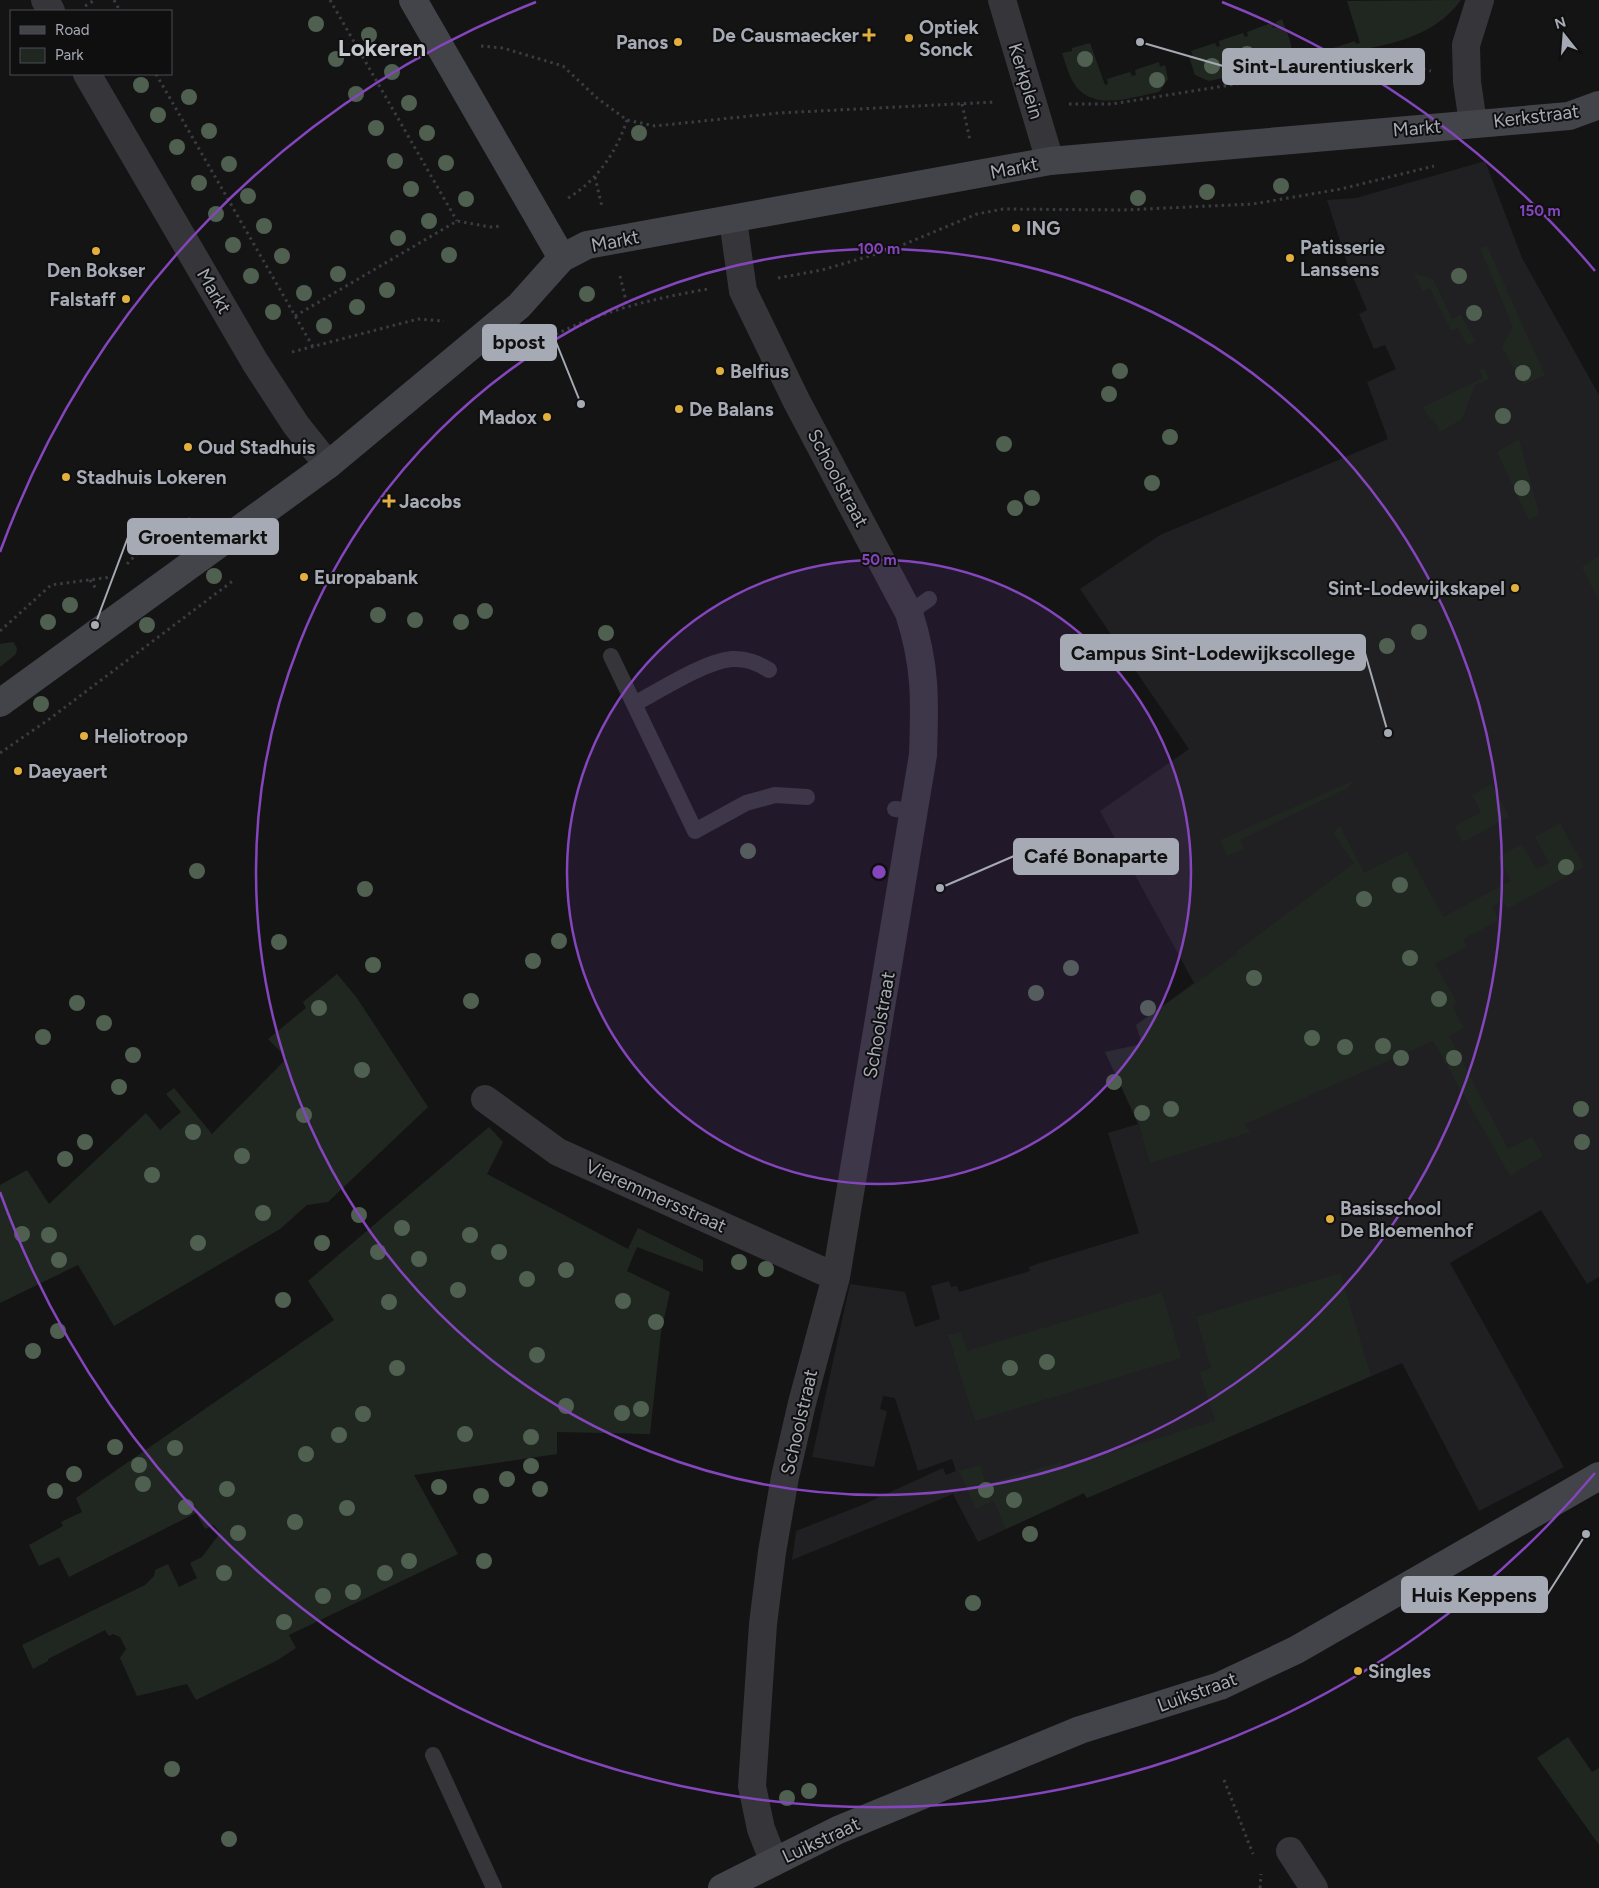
<svg xmlns="http://www.w3.org/2000/svg" width="1599" height="1888" viewBox="0 0 1599 1888" font-family="Figtree,sans-serif">
  <style>
    .built { fill: #202022 }
    .green { fill: #202721 }
    .lines { fill: none; stroke-linecap: round; stroke-linejoin: round }
    .path { stroke: #3b3c41; stroke-width: 3; stroke-dasharray: 2.5 4; stroke-linecap: butt }
    .lane { stroke: #35353a; stroke-width: 16 }
    .street { stroke: #35353a; stroke-width: 28 }
    .secondary { stroke: #43444a; stroke-width: 28 }
    .tree { fill: #4f6051 }
    .ring { fill: none; stroke: #8445bd; stroke-width: 2.5 }
    .poi-dot { fill: #e3b03e; stroke: #0f0f10; stroke-width: 2 }
    .labels { text-anchor: middle; dominant-baseline: central; stroke-width: 4; stroke-linejoin: round; paint-order: stroke }
    .poi-label { font-size: 19px; font-weight: bold; fill: #a6aab4; stroke: #0f0f10; text-anchor: start }
    .street-label { font-size: 19px; fill: #a6aab4; stroke: #0f0f10 }
    .district-label { font-size: 24px; font-weight: bold; fill: #c7c9d1; stroke: #0f0f10 }
    .centre { fill: #8445bd; stroke: #0f0f10; stroke-width: 2.5 }
    .ring-label { font-size: 15px; text-anchor: middle; font-weight: bold; fill: #8445bd; stroke: #0f0f10; stroke-width: 4; stroke-linejoin: round; paint-order: stroke }
    .leader { fill: none; stroke: #a6aab4; stroke-width: 2 }
    .callout-dot { fill: #a6aab4; stroke: #0f0f10; stroke-width: 2 }
    .callout { fill: #a6aab4; stroke: #a6aab4; stroke-width: 2 }
    .callout-label { font-size: 20px; text-anchor: middle; font-weight: bold; fill: #111 }
  </style>
  <rect width="100%" height="100%" fill="#141415"/>
  <path class="built" d="M1485,161L1522,258L1599,395V1277L1587,1284L1541,1210L1450,1263L1564,1467L1479,1511L1402,1363L1087,1498L1084,1493L978,1542L953,1494L792,1560L796,1531L862,1505L943,1468L946,1475L956,1471L952,1459L918,1471L895,1398L883,1396L880,1409L887,1411L874,1467L812,1457L850,1284L905,1292L915,1327L940,1319L931,1286L949,1281L951,1287L957,1286L959,1292L1030,1271L1029,1267L1040,1263L1139,1233L1108,1133L1138,1124L1105,1052L1142,1044L1136,1025L1194,983L1100,811L1189,749L1080,589L1160,535L1388,439L1367,382L1396,369L1385,345L1374,349L1359,314L1367,310L1348,266L1327,200L1356,198Z"/>
  <path class="green" d="M1461,0C1428,45 1370,47 1320,57L1318,53L1355,41L1356,44L1360,43L1347,1Z
    M1282,19C1287,35 1300,53 1283,65L1209,81L1195,75L1189,57L1193,55L1191,51L1215,43L1217,47L1220,46L1219,41L1243,33L1245,37L1248,36L1247,32L1271,23L1273,28L1277,27L1276,22Z
    M1090,43L1105,85L1108,84L1107,79L1130,72L1132,76L1136,75L1135,70L1159,62L1160,67L1165,65L1168,79L1159,92C1131,97 1092,113 1073,82C1068,73 1065,62 1062,53L1072,51V48Z
    M1487,246L1545,375L1523,385L1502,347L1513,327L1480,248Z
    M1414,273L1433,279L1452,319L1461,315L1475,341L1467,345L1458,328L1451,331L1430,288L1423,291Z
    M1484,368L1489,379L1475,385L1462,419L1440,432L1433,419L1430,420L1423,407L1483,378L1480,370Z
    M1519,439L1539,514L1529,520L1497,452Z
    M1599,556V601L1582,567Z
    M13,642L17,648L16,654L0,667V644Z
    M1355,780L1348,788L1240,840L1244,849L1227,856L1220,840Z
    M1492,784L1509,817L1463,842L1455,826L1481,812L1472,795Z
    M1560,823L1584,867L1507,909L1503,900L1492,907L1499,920L1463,939L1466,947L1435,964L1457,1003L1452,1006L1464,1028L1449,1036L1508,1149L1532,1137L1543,1156L1510,1176L1433,1041L1245,1124L1250,1132L1150,1163L1139,1124L1105,1052L1142,1044L1136,1025L1237,954L1236,952L1354,863L1333,833L1340,826L1364,873L1407,851L1443,917L1511,881L1498,857L1522,844L1536,869L1549,863L1535,837Z
    M337,974L357,998L428,1107L328,1202L307,1205L280,1229L114,1326L78,1265L0,1303V1185L27,1170L49,1204L146,1113L160,1130L181,1112L166,1094L174,1088L212,1134L287,1058L268,1039L306,1008L303,1002Z
    M489,1127L503,1142L487,1174L628,1249L638,1228L703,1260V1272L637,1247L627,1271L670,1292L661,1332L650,1434L557,1432V1454L414,1475L458,1554L289,1635L296,1648L276,1661L196,1700L187,1684L137,1696L120,1658L126,1649L120,1637L113,1634L109,1636L105,1630L48,1659V1661L33,1669L22,1645L145,1585L154,1576L155,1570L168,1564L179,1587L197,1578L190,1563L202,1557L220,1533L214,1525L205,1529L196,1513L69,1577L59,1557L39,1566L29,1545L63,1526L61,1522L82,1512L76,1498L334,1320L308,1281Z
    M1340,1273L1371,1376L1087,1498L1084,1493L1006,1529L994,1501L976,1509L959,1471L980,1465L986,1484L1061,1462L1063,1467L1215,1421L1200,1372L1211,1368L1196,1317Z
    M1162,1292L1181,1358L975,1421L948,1335L961,1332L967,1351Z
    M1568,1737L1592,1772L1599,1768V1845L1537,1758Z"/>
  <g class="lines">
    <path class="path" d="M114,0L120,11
      M330,0L457,221
      M85,6L95,0
      M481,46L503,48L563,66L597,98L627,120L655,126L779,113L995,102
      M156,74L313,347
      M962,104L970,140
      M1069,104H1112L1255,81L1403,64L1431,71
      M595,177L602,207
      M568,198C597,181 617,151 627,120
      M620,276L627,305
      M778,278L822,270L893,249L977,214L1003,209L1124,210L1253,204L1341,189L1434,166
      M295,316L457,221L490,227L501,226
      M292,352L418,319L444,321
      M522,354C580,316 640,301 708,289
      M127,564L150,540L190,518
      M90,580L97,590
      M0,631L51,585L111,577
      M0,753L48,720L234,580
      M1224,1780L1253,1854
      M1260,1888L1261,1874"/>
    <path class="lane" d="M909,613L929,599
      M611,656L695,831L746,803L775,795L807,797
      M634,704C659,691 705,661 732,659C746,658 757,663 769,670
      M895,809L915,811
      M433,1755L494,1888"/>
    <path class="street" d="M45,0L51,11
      M1002,0L1050,161
      M87,74L255,362L296,425L328,465
      M1473,123L1467,82L1466,45L1480,0
      M733,220L743,291L797,402L909,613C926,666 925,700 923,755L836,1277L802,1403L785,1477L772,1552L763,1624L752,1786L761,1829L774,1862
      M485,1099L558,1152L836,1277
      M1290,1851L1314,1888"/>
    <path class="secondary" d="M413,0L562,258
      M0,703L328,465L519,306L562,258L587,245L1050,161L1569,116L1599,105
      M722,1888L838,1830L1080,1730L1220,1686L1296,1650L1599,1476"/>
  </g>
  <g class="tree">
    <circle cx="316" cy="24" r="8"/>
    <circle cx="369" cy="35" r="8"/>
    <circle cx="1247" cy="54" r="8"/>
    <circle cx="336" cy="59" r="8"/>
    <circle cx="1085" cy="59" r="8"/>
    <circle cx="1212" cy="66" r="8"/>
    <circle cx="392" cy="72" r="8"/>
    <circle cx="1157" cy="80" r="8"/>
    <circle cx="141" cy="85" r="8"/>
    <circle cx="356" cy="94" r="8"/>
    <circle cx="189" cy="97" r="8"/>
    <circle cx="409" cy="103" r="8"/>
    <circle cx="158" cy="115" r="8"/>
    <circle cx="376" cy="128" r="8"/>
    <circle cx="209" cy="131" r="8"/>
    <circle cx="427" cy="133" r="8"/>
    <circle cx="639" cy="133" r="8"/>
    <circle cx="177" cy="147" r="8"/>
    <circle cx="395" cy="161" r="8"/>
    <circle cx="446" cy="163" r="8"/>
    <circle cx="229" cy="164" r="8"/>
    <circle cx="199" cy="183" r="8"/>
    <circle cx="1281" cy="186" r="8"/>
    <circle cx="411" cy="189" r="8"/>
    <circle cx="1207" cy="192" r="8"/>
    <circle cx="248" cy="196" r="8"/>
    <circle cx="1138" cy="198" r="8"/>
    <circle cx="466" cy="199" r="8"/>
    <circle cx="216" cy="214" r="8"/>
    <circle cx="429" cy="221" r="8"/>
    <circle cx="264" cy="226" r="8"/>
    <circle cx="398" cy="238" r="8"/>
    <circle cx="233" cy="245" r="8"/>
    <circle cx="449" cy="255" r="8"/>
    <circle cx="282" cy="256" r="8"/>
    <circle cx="338" cy="274" r="8"/>
    <circle cx="251" cy="276" r="8"/>
    <circle cx="1459" cy="276" r="8"/>
    <circle cx="387" cy="290" r="8"/>
    <circle cx="304" cy="293" r="8"/>
    <circle cx="587" cy="294" r="8"/>
    <circle cx="357" cy="307" r="8"/>
    <circle cx="273" cy="312" r="8"/>
    <circle cx="1474" cy="313" r="8"/>
    <circle cx="324" cy="326" r="8"/>
    <circle cx="1120" cy="371" r="8"/>
    <circle cx="1523" cy="373" r="8"/>
    <circle cx="1109" cy="394" r="8"/>
    <circle cx="1503" cy="416" r="8"/>
    <circle cx="1170" cy="437" r="8"/>
    <circle cx="1004" cy="444" r="8"/>
    <circle cx="1152" cy="483" r="8"/>
    <circle cx="1522" cy="488" r="8"/>
    <circle cx="1032" cy="498" r="8"/>
    <circle cx="1015" cy="508" r="8"/>
    <circle cx="214" cy="576" r="8"/>
    <circle cx="70" cy="605" r="8"/>
    <circle cx="485" cy="611" r="8"/>
    <circle cx="378" cy="615" r="8"/>
    <circle cx="415" cy="620" r="8"/>
    <circle cx="48" cy="622" r="8"/>
    <circle cx="461" cy="622" r="8"/>
    <circle cx="147" cy="625" r="8"/>
    <circle cx="1419" cy="632" r="8"/>
    <circle cx="606" cy="633" r="8"/>
    <circle cx="1387" cy="646" r="8"/>
    <circle cx="41" cy="704" r="8"/>
    <circle cx="748" cy="851" r="8"/>
    <circle cx="1566" cy="867" r="8"/>
    <circle cx="197" cy="871" r="8"/>
    <circle cx="1400" cy="885" r="8"/>
    <circle cx="365" cy="889" r="8"/>
    <circle cx="1364" cy="899" r="8"/>
    <circle cx="559" cy="941" r="8"/>
    <circle cx="279" cy="942" r="8"/>
    <circle cx="1410" cy="958" r="8"/>
    <circle cx="533" cy="961" r="8"/>
    <circle cx="373" cy="965" r="8"/>
    <circle cx="1071" cy="968" r="8"/>
    <circle cx="1254" cy="978" r="8"/>
    <circle cx="1036" cy="993" r="8"/>
    <circle cx="1439" cy="999" r="8"/>
    <circle cx="471" cy="1001" r="8"/>
    <circle cx="77" cy="1003" r="8"/>
    <circle cx="319" cy="1008" r="8"/>
    <circle cx="1148" cy="1008" r="8"/>
    <circle cx="104" cy="1023" r="8"/>
    <circle cx="43" cy="1037" r="8"/>
    <circle cx="1312" cy="1038" r="8"/>
    <circle cx="1383" cy="1046" r="8"/>
    <circle cx="1345" cy="1047" r="8"/>
    <circle cx="133" cy="1055" r="8"/>
    <circle cx="1401" cy="1058" r="8"/>
    <circle cx="1454" cy="1058" r="8"/>
    <circle cx="362" cy="1070" r="8"/>
    <circle cx="1114" cy="1082" r="8"/>
    <circle cx="119" cy="1087" r="8"/>
    <circle cx="1171" cy="1109" r="8"/>
    <circle cx="1581" cy="1109" r="8"/>
    <circle cx="1142" cy="1113" r="8"/>
    <circle cx="304" cy="1115" r="8"/>
    <circle cx="193" cy="1132" r="8"/>
    <circle cx="85" cy="1142" r="8"/>
    <circle cx="1582" cy="1142" r="8"/>
    <circle cx="242" cy="1156" r="8"/>
    <circle cx="65" cy="1159" r="8"/>
    <circle cx="152" cy="1175" r="8"/>
    <circle cx="263" cy="1213" r="8"/>
    <circle cx="359" cy="1215" r="8"/>
    <circle cx="402" cy="1228" r="8"/>
    <circle cx="22" cy="1234" r="8"/>
    <circle cx="49" cy="1235" r="8"/>
    <circle cx="470" cy="1235" r="8"/>
    <circle cx="198" cy="1243" r="8"/>
    <circle cx="322" cy="1243" r="8"/>
    <circle cx="378" cy="1252" r="8"/>
    <circle cx="499" cy="1252" r="8"/>
    <circle cx="419" cy="1259" r="8"/>
    <circle cx="59" cy="1260" r="8"/>
    <circle cx="739" cy="1262" r="8"/>
    <circle cx="766" cy="1269" r="8"/>
    <circle cx="566" cy="1270" r="8"/>
    <circle cx="527" cy="1279" r="8"/>
    <circle cx="458" cy="1290" r="8"/>
    <circle cx="283" cy="1300" r="8"/>
    <circle cx="623" cy="1301" r="8"/>
    <circle cx="389" cy="1302" r="8"/>
    <circle cx="656" cy="1322" r="8"/>
    <circle cx="58" cy="1331" r="8"/>
    <circle cx="33" cy="1351" r="8"/>
    <circle cx="537" cy="1355" r="8"/>
    <circle cx="1047" cy="1362" r="8"/>
    <circle cx="397" cy="1368" r="8"/>
    <circle cx="1010" cy="1368" r="8"/>
    <circle cx="566" cy="1406" r="8"/>
    <circle cx="641" cy="1409" r="8"/>
    <circle cx="622" cy="1413" r="8"/>
    <circle cx="363" cy="1414" r="8"/>
    <circle cx="465" cy="1434" r="8"/>
    <circle cx="339" cy="1435" r="8"/>
    <circle cx="531" cy="1437" r="8"/>
    <circle cx="115" cy="1447" r="8"/>
    <circle cx="175" cy="1448" r="8"/>
    <circle cx="306" cy="1454" r="8"/>
    <circle cx="139" cy="1465" r="8"/>
    <circle cx="531" cy="1466" r="8"/>
    <circle cx="74" cy="1474" r="8"/>
    <circle cx="507" cy="1479" r="8"/>
    <circle cx="143" cy="1484" r="8"/>
    <circle cx="439" cy="1487" r="8"/>
    <circle cx="227" cy="1489" r="8"/>
    <circle cx="540" cy="1489" r="8"/>
    <circle cx="986" cy="1490" r="8"/>
    <circle cx="55" cy="1491" r="8"/>
    <circle cx="481" cy="1496" r="8"/>
    <circle cx="1014" cy="1500" r="8"/>
    <circle cx="186" cy="1507" r="8"/>
    <circle cx="347" cy="1508" r="8"/>
    <circle cx="295" cy="1522" r="8"/>
    <circle cx="238" cy="1533" r="8"/>
    <circle cx="1030" cy="1534" r="8"/>
    <circle cx="409" cy="1561" r="8"/>
    <circle cx="484" cy="1561" r="8"/>
    <circle cx="224" cy="1573" r="8"/>
    <circle cx="385" cy="1573" r="8"/>
    <circle cx="353" cy="1592" r="8"/>
    <circle cx="323" cy="1596" r="8"/>
    <circle cx="973" cy="1603" r="8"/>
    <circle cx="284" cy="1622" r="8"/>
    <circle cx="172" cy="1769" r="8"/>
    <circle cx="809" cy="1791" r="8"/>
    <circle cx="787" cy="1798" r="8"/>
    <circle cx="229" cy="1839" r="8"/>
  </g>
  <circle cx="879" cy="872" r="312" fill="#8445bd" fill-opacity=".12"/>
  <g class="ring">
    <circle cx="879" cy="872" r="312"/>
    <circle cx="879" cy="872" r="623"/>
    <path d="M1595 1473A935 935 0 0 1 0 1192M0 552A935 935 0 0 1 536 2M1222 2A935 935 0 0 1 1595 271"/>
  </g>
  <g class="poi-dot">
    <path d="M866.5 27.5h5v5h5v5h-5v5h-5v-5h-5v-5h5z"/>
    <circle cx="909" cy="38" r="5"/>
    <circle cx="678" cy="42" r="5"/>
    <circle cx="1016" cy="228" r="5"/>
    <circle cx="96" cy="251" r="5"/>
    <circle cx="1290" cy="258" r="5"/>
    <circle cx="126" cy="299" r="5"/>
    <circle cx="720" cy="371" r="5"/>
    <circle cx="679" cy="409" r="5"/>
    <circle cx="547" cy="417" r="5"/>
    <circle cx="188" cy="447" r="5"/>
    <circle cx="66" cy="477" r="5"/>
    <path d="M386.5 493.5h5v5h5v5h-5v5h-5v-5h-5v-5h5z"/>
    <circle cx="304" cy="577" r="5"/>
    <circle cx="1515" cy="588" r="5"/>
    <circle cx="84" cy="736" r="5"/>
    <circle cx="18" cy="771" r="5"/>
    <circle cx="1330" cy="1219" r="5"/>
    <circle cx="1358" cy="1671" r="5"/>
  </g>
  <g class="labels">
    <g class="poi-label">
      <text x="919" y="27">Optiek<tspan x="919" dy="22">Sonck</tspan></text>
      <text x="859" y="35" text-anchor="end">De Causmaecker</text>
      <text x="668" y="42" text-anchor="end">Panos</text>
      <text x="1026" y="228">ING</text>
      <text x="1300" y="247">Patisserie<tspan x="1300" dy="22">Lanssens</tspan></text>
      <text x="96" y="270" text-anchor="middle">Den Bokser</text>
      <text x="116" y="299" text-anchor="end">Falstaff</text>
      <text x="730" y="371">Belfius</text>
      <text x="689" y="409">De Balans</text>
      <text x="537" y="417" text-anchor="end">Madox</text>
      <text x="198" y="447">Oud Stadhuis</text>
      <text x="76" y="477">Stadhuis Lokeren</text>
      <text x="399" y="501">Jacobs</text>
      <text x="314" y="577">Europabank</text>
      <text x="1505" y="588" text-anchor="end">Sint-Lodewijkskapel</text>
      <text x="94" y="736">Heliotroop</text>
      <text x="28" y="771">Daeyaert</text>
      <text x="1340" y="1208">Basisschool<tspan x="1340" dy="22">De Bloemenhof</tspan></text>
      <text x="1368" y="1671">Singles</text>
    </g>
    <g class="street-label">
      <text transform="translate(1026 81) rotate(73)">Kerkplein</text>
      <text transform="translate(1536 116) rotate(-7)">Kerkstraat</text>
      <text transform="translate(1417 128) rotate(-5)">Markt</text>
      <text transform="translate(1014 168) rotate(-11)">Markt</text>
      <text transform="translate(615 241) rotate(-11)">Markt</text>
      <text transform="translate(214 291) rotate(60)">Markt</text>
      <text transform="translate(838 478) rotate(62)">Schoolstraat</text>
      <text transform="translate(879 1025) rotate(-80)">Schoolstraat</text>
      <text transform="translate(656 1196) rotate(24)">Vieremmersstraat</text>
      <text transform="translate(799 1422) rotate(-77)">Schoolstraat</text>
      <text transform="translate(1197 1692) rotate(-20)">Luikstraat</text>
      <text transform="translate(821 1840) rotate(-25)">Luikstraat</text>
    </g>
    <g class="district-label">
      <text x="382" y="47">Lokeren</text>
    </g>
  </g>
  <circle cx="879" cy="872" r="8" class="centre"/>
  <g class="ring-label">
    <text x="1540" y="216">150 m</text>
    <text x="879" y="254">100 m</text>
    <text x="879" y="565">50 m</text>
  </g>
  <path class="leader" d="M1140 42L1223 66M581 404L556 342M95 625L128 537M1388 733L1365 653M940 888L1014 856M1586 1534L1547 1595"/>
  <g class="callout-dot">
    <circle cx="1140" cy="42" r="5"/>
    <circle cx="581" cy="404" r="5"/>
    <circle cx="95" cy="625" r="5"/>
    <circle cx="1388" cy="733" r="5"/>
    <circle cx="940" cy="888" r="5"/>
    <circle cx="1586" cy="1534" r="5"/>
  </g>
  <g class="callout">
    <rect x="1223" y="49" width="201" height="35" rx="5"/>
    <rect x="483" y="325" width="73" height="35" rx="5"/>
    <rect x="128" y="519" width="150" height="35" rx="5"/>
    <rect x="1061" y="635" width="304" height="35" rx="5"/>
    <rect x="1014" y="839" width="164" height="35" rx="5"/>
    <rect x="1402" y="1577" width="145" height="35" rx="5"/>
  </g>
  <g class="callout-label">
    <text x="1323" y="73">Sint-Laurentiuskerk</text>
    <text x="519" y="349">bpost</text>
    <text x="203" y="544">Groentemarkt</text>
    <text x="1213" y="660">Campus Sint-Lodewijkscollege</text>
    <text x="1096" y="863">Café Bonaparte</text>
    <text x="1474" y="1602">Huis Keppens</text>
  </g>
  <rect x="10" y="10" width="162" height="65" fill="#0f0f10" stroke="#4b4d52"/>
  <rect x="20" y="26" width="25" height="8" fill="#43444a" stroke="#4b4d52"/>
  <text x="55" y="35" font-size="15" fill="#a6aab4">Road</text>
  <rect x="20" y="48" width="25" height="15" fill="#202721" stroke="#4b4d52"/>
  <text x="55" y="60" font-size="15" fill="#a6aab4">Park</text>
  <g transform="translate(1564 35) rotate(343)" stroke="#0f0f10" stroke-width="4" paint-order="stroke">
  <path d="M0-4L9 19L0 12L-9 19Z" fill="#a6aab4"/>
  <text y="-8" font-size="14" font-weight="bold" text-anchor="middle" fill="#a6aab4">N</text>
  </g>
</svg>
